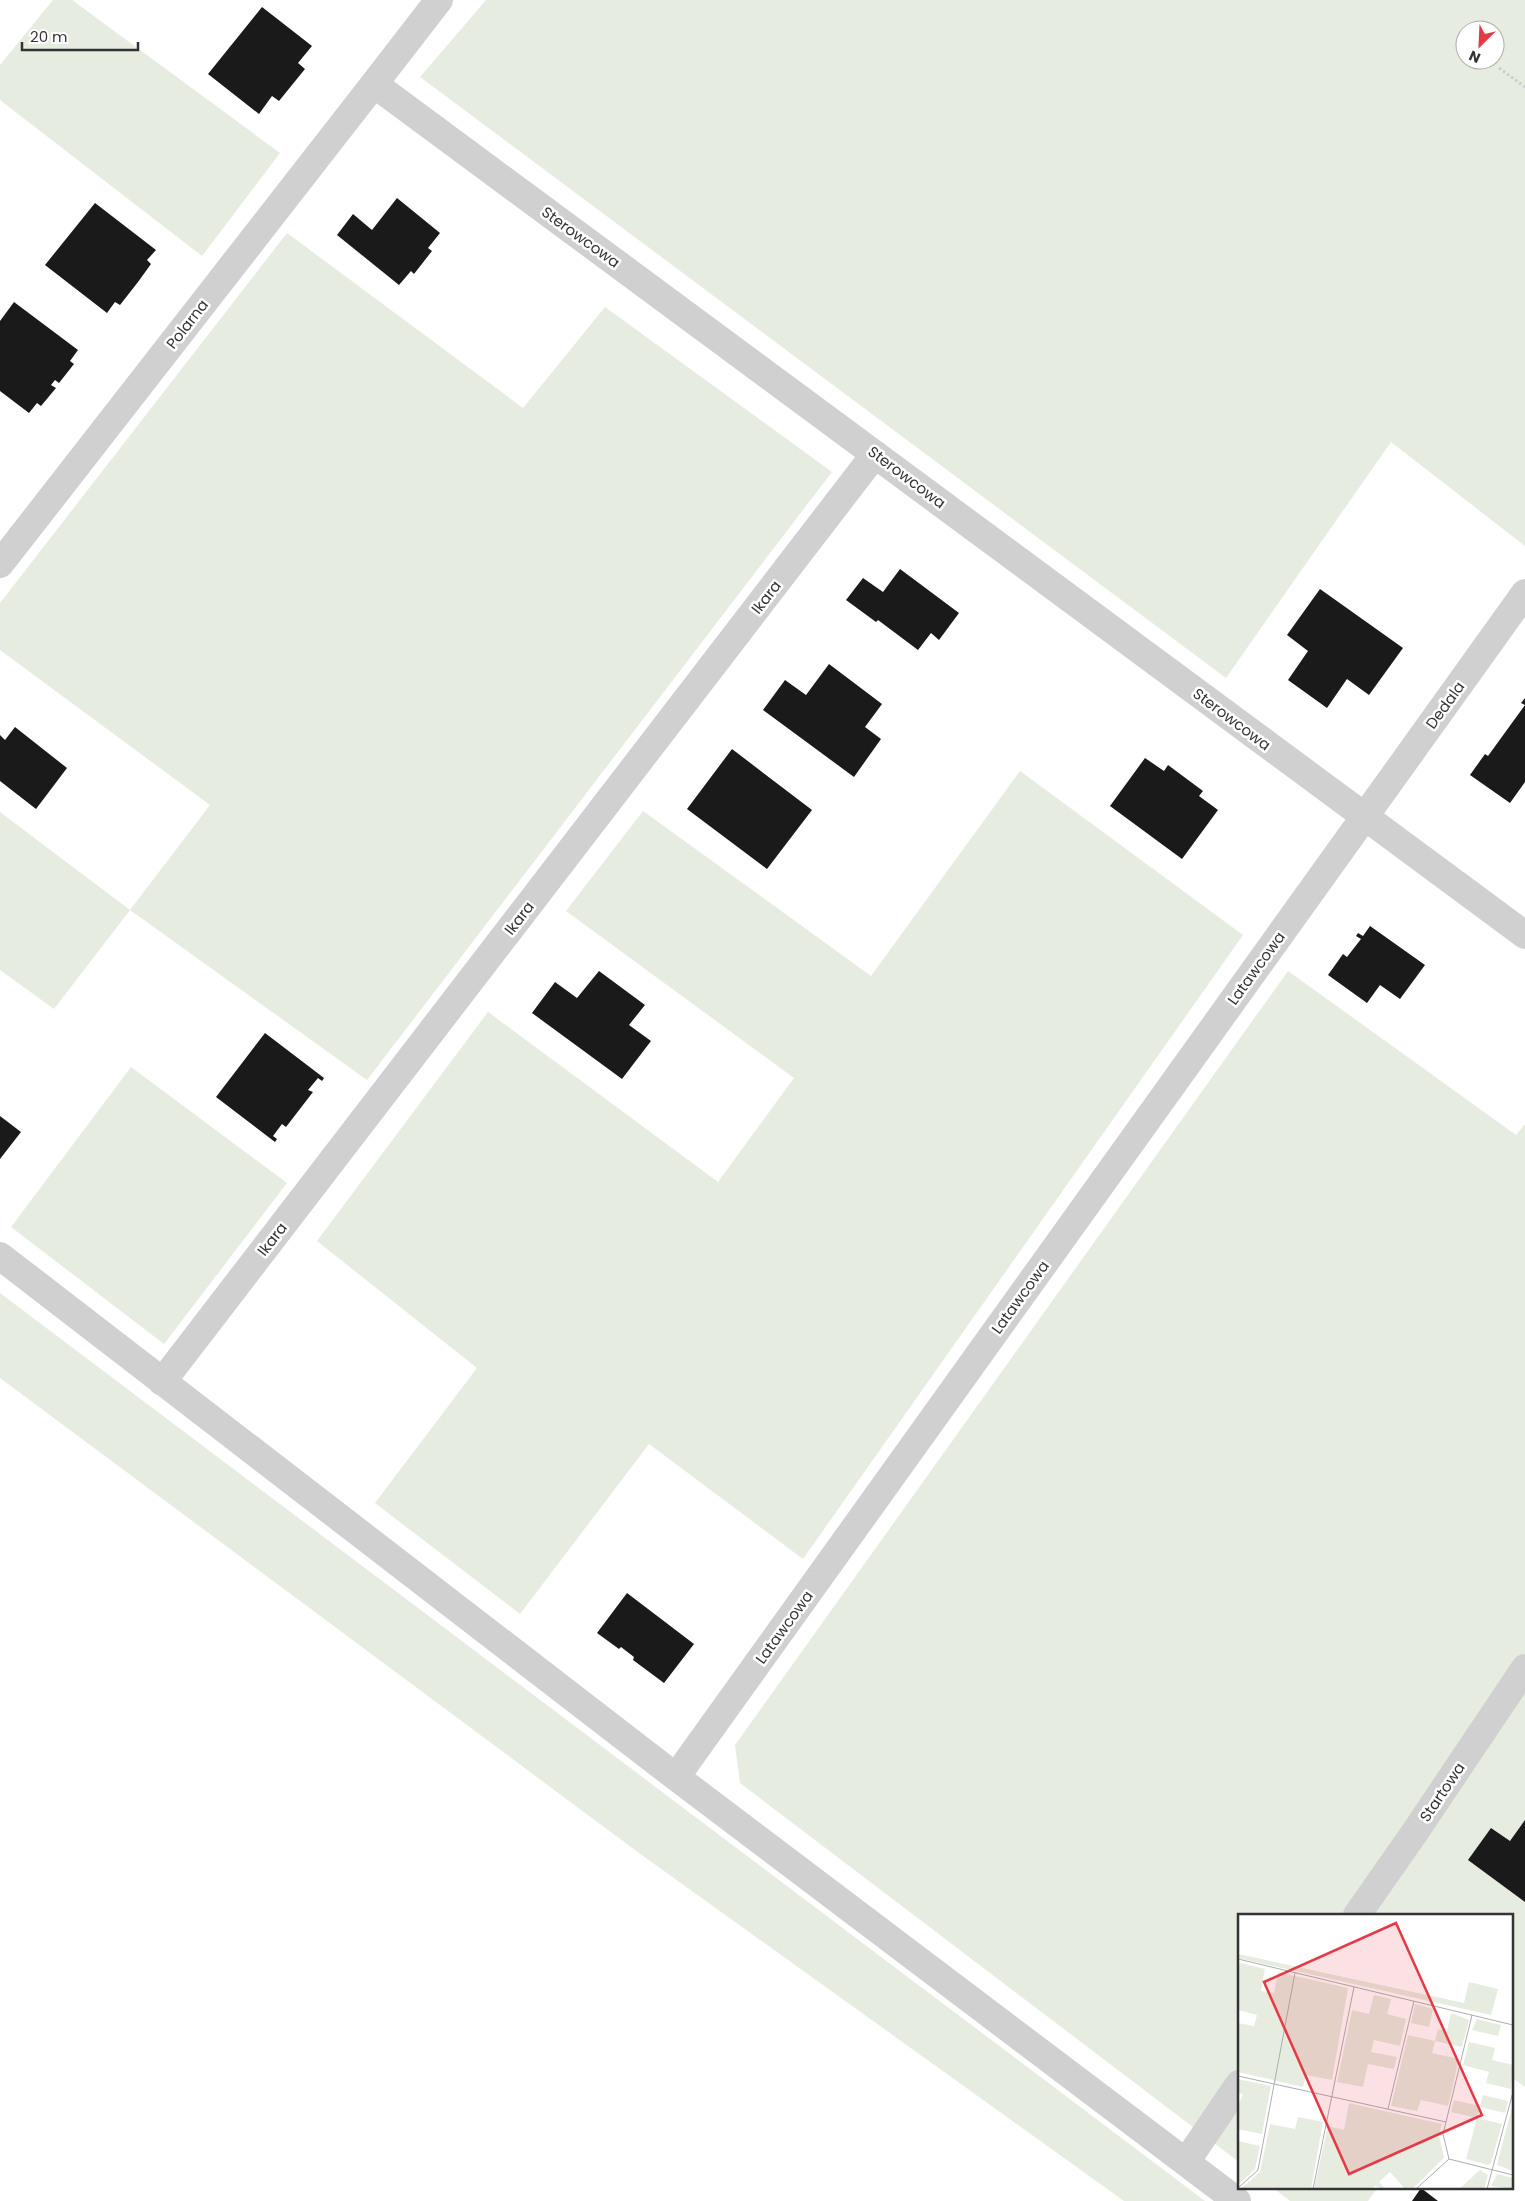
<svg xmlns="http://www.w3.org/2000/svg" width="1525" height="2201" viewBox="0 0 1525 2201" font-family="Poppins,sans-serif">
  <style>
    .green { fill: #e6ecdf; fill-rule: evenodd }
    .building { fill: #1a1a1a }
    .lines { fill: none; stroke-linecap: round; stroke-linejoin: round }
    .path { stroke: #cdcdcd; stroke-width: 3; stroke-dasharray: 2.5 2.5; stroke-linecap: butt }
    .minor { stroke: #d0d0d0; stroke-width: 28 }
    .labels { text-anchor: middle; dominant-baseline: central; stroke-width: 5; stroke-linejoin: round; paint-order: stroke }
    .street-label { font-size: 15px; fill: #333; stroke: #fff }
    .inset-road { fill: none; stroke: #adadad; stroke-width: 1 }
    .view { fill: #e63946; fill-opacity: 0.15; stroke: #e63946; stroke-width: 2.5 }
    .inset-edge { fill: none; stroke: #333; stroke-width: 2.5 }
  </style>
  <rect width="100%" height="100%" fill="#fff"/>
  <path class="green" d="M53,0H72L280,153L202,256L0,100V65Z
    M486,0H1525V546L1391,442L1226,678L420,77ZM1465,30H1495V60H1465Z
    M287,233L523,408L605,307L832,472L367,1080L130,910L54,1009L0,970V812L130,910L210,805L0,650V603Z
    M1020,771L1243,935L803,1559L649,1444L520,1614L375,1503L477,1368L317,1241L488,1012L718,1182L794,1078L566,911L643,811L871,976Z
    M1288,971L1516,1135L1525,1124V2087L1511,2077V1915H1239V2162L740,1783L735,1745Z
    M131,1067L287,1183L164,1344L11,1227Z
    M0,1293L1205,2201H1124L639,1853L0,1378Z
    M1272,2187H1378L1368,2201H1290Z"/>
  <path class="building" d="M262,7L312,46L298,63L305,69L279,101L272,96L259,114L208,74Z
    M397,198L440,233L428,248L432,251L414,274L411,271L399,285L337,235L353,214L372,230Z
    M95,203L156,250L147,260L151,264L138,282L120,305L115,302L107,313L45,265Z
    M14,302L78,350L70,361L74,364L59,383L55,380L51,385L56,388L41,406L37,403L29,413L0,391V321Z
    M900,569L959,613L939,640L931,633L918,650L878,620L876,622L846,600L863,578L883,592Z
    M1320,589L1403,648L1369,695L1347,679L1327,708L1288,680L1308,651L1287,635Z
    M829,664L882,704L865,727L881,739L854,777L763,710L785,680L806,695Z
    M1525,698V782L1510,803L1470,775L1485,754L1488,756L1525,705L1521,703Z
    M15,727L67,768L36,809L0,781V735L5,740Z
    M732,749L812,810L767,869L687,809Z
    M1145,758L1164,771L1168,765L1203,791L1199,796L1218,810L1182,859L1110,806Z
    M1370,926L1425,965L1400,999L1380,985L1367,1003L1328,975L1343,954L1347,957L1361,939L1356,936L1358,933L1363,936Z
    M599,971L645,1005L629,1025L651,1041L622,1079L532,1013L555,982L577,998Z
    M265,1033L324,1078L322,1081L318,1078L308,1090L313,1092L286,1127L282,1124L273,1136L277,1139L275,1142L216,1097Z
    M0,1116L21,1132L0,1159Z
    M627,1593L694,1644L664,1683L633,1660L634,1657L621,1647L619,1649L597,1633Z
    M1525,1820V1902L1468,1860L1491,1828L1510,1841Z
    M1421,2188L1438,2201H1412Z"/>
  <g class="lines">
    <path class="path" d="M1499,68L1525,87"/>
    <path class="minor" d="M439,0L374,84L1525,935
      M0,564L374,84
      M0,1256L676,1777L1237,2201
      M162,1382L875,454
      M676,1777L1525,593
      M1357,1915L1415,1832L1525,1668
      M1186,2162L1239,2084"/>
  </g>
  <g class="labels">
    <g class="street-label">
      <text transform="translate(581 237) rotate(36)">Sterowcowa</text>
      <text transform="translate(187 324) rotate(-52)">Polarna</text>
      <text transform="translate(907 477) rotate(37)">Sterowcowa</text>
      <text transform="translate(766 597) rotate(-52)">Ikara</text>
      <text transform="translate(1445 705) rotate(-54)">Dedala</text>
      <text transform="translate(1232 719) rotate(37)">Sterowcowa</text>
      <text transform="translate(519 918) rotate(-52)">Ikara</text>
      <text transform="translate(1256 968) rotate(-54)">Latawcowa</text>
      <text transform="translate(272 1239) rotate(-52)">Ikara</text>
      <text transform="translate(1020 1297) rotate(-54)">Latawcowa</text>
      <text transform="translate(784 1627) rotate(-54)">Latawcowa</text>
      <text transform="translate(1442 1792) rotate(-56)">Startowa</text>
    </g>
  </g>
  <g transform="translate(1238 1914)">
    <rect width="275" height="275" fill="#fff"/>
    <path d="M0,40L226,89L231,68L260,75L253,101L0,44ZM3,49L27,55L23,77L36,79L40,58L110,74L94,166L68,161L65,173L0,158V109L16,112L19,101L0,96V51ZM136,81L153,85L149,100L168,105L162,132L136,126L133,138L159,143L156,155L130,150L125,173L99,168L114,96L131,100ZM177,90L195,95L191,113L173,109ZM213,99L231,106L224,133L197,127L194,139L221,145L210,192L183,186L179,197L153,192L170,121L197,127L200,115L209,117ZM239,105L263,111L260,122L234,116ZM231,128L257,134L254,146L275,151L273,175L248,169L251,158L225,151ZM0,165L33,172L24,220L0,215V192L5,180L0,179ZM245,181L270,187L267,199L242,193L239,204L264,210L253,249L250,251L228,245L239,204L213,198L216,186L242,192ZM111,189L204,210L201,221L206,244L174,275H167L152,258L141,268L147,275L137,272L133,275H76L90,212L106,216ZM275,189V257L259,251ZM60,203L85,208L73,275H3L22,258L32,210L57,215ZM0,227L22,232L17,255L0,271ZM242,256L250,261L246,275H221ZM259,260L275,264V275L253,272Z" fill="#e6ecdf"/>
    <path class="inset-road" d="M0,45L275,111M0,162L208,208L205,220L211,245M150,195L176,87M208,208L234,101M0,274L20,256L57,59M75,275L116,73M178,275L211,245L275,261M249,275L275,178"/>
    <path class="view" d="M158,9L244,201L111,260L26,68Z"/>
    <rect width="275" height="275" class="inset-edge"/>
  </g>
  <g transform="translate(1480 45) rotate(204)"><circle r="24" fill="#ffffff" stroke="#adadad"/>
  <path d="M0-4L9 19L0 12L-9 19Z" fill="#e63946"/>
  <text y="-8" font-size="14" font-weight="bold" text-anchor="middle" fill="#333333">N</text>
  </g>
  <path d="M22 42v8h116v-8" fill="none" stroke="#333333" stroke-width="2.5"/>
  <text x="30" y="42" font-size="15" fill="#333333" stroke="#ffffff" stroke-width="4" paint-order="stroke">20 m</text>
</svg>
